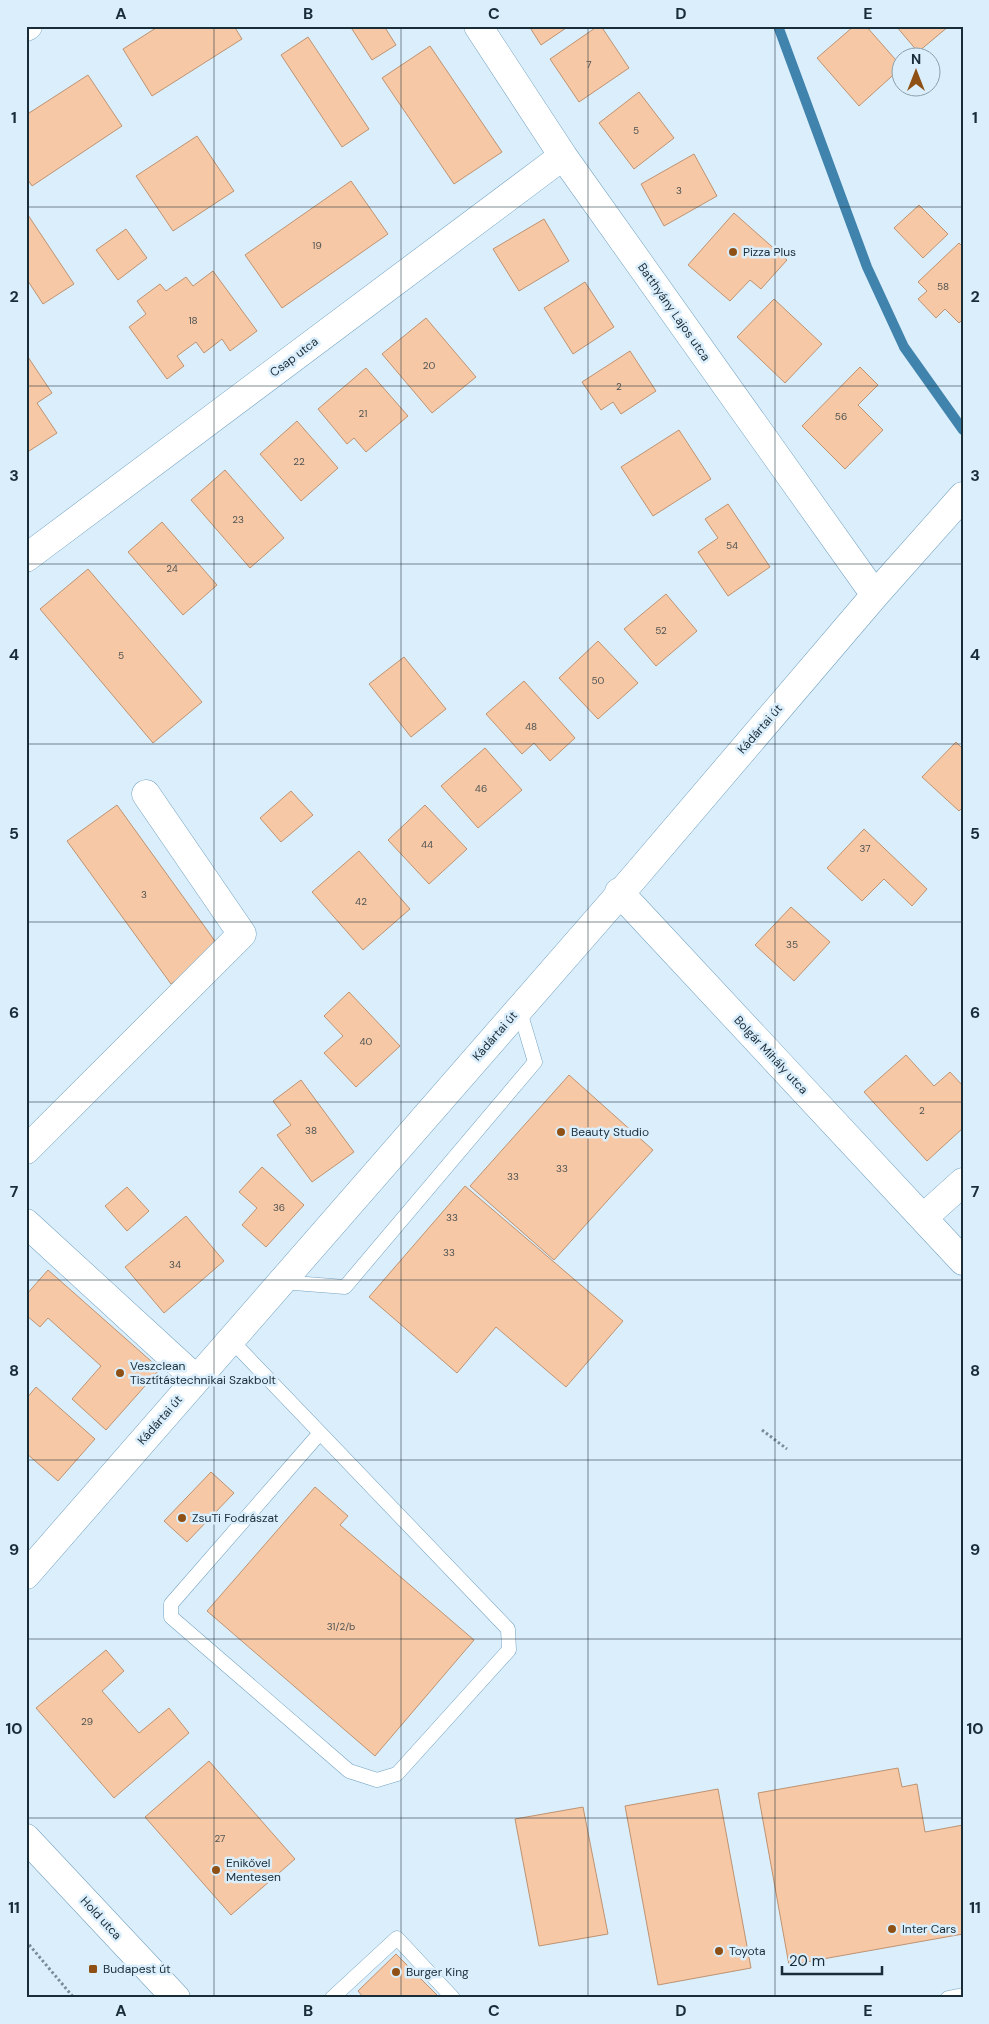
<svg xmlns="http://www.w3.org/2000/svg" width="989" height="2024" viewBox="0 0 989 2024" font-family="'DM Sans',sans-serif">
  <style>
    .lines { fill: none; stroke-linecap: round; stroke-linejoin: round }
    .stream { stroke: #4083ad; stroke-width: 10 }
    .building { fill: #f6c8a5; stroke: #be9372 }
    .lane-casing { stroke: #74a3c3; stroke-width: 15 }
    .street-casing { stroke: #74a3c3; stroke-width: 29 }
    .secondary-casing { stroke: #74a3c3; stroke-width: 29 }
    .path { stroke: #798d99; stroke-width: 3; stroke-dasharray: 2.5 2.5; stroke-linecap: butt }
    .lane { stroke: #fff; stroke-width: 14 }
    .street { stroke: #fff; stroke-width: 28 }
    .secondary { stroke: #fff; stroke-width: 28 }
    .grid { fill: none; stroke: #192d39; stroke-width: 1; stroke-opacity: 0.55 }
    .poi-dot { fill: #8e5014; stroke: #dbeefb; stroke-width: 2 }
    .labels { text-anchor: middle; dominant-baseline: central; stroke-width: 5; stroke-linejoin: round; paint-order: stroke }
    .number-label { font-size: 10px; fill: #505454 }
    .poi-label { font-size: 12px; fill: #192d39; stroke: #dbeefb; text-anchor: start }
    .street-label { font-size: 12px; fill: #192d39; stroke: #dbeefb }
    .neatline { fill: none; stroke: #192d39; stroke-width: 2 }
    .grid-label { font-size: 16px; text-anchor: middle; font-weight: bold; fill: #192d39 }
  </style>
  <rect width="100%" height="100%" fill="#dbeefb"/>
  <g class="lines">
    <path class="stream" d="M778,26L867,267L904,347L963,430"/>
  </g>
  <path class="building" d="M159,26H234L242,39L152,96L123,49Z
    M350,26H384L396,45L372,60Z
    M529,26H569L541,45Z
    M598,26H601L629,68L579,102L550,59Z
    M854,26H866L902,67L859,106L817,58Z
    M896,26H949L918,52Z
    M308,37L369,129L342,147L281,55Z
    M430,46L502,152L454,184L382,78Z
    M88,75L122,126L32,186L26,177V115Z
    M639,92L674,138L634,169L599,123Z
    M197,136L234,191L173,231L136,176Z
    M694,154L717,196L664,226L641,184Z
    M351,181L388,234L282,308L245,255Z
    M919,205L948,234L923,258L894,228Z
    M26,212L74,284L43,304L26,278Z
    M734,213L787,260L761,289L750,280L730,301L688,265Z
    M544,219L569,261L519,291L493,249Z
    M126,229L147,258L118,280L96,250Z
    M959,243L963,247V319L959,323L945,309L936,318L918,299L927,291L918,282Z
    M213,271L257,331L230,351L222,339L204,353L196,342L177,356L184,366L167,379L129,327L146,314L137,301L160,284L166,291L186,277L193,286Z
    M585,282L614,327L573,354L544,308Z
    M774,299L822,344L785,383L737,337Z
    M426,318L476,377L432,413L382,354Z
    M630,351L656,391L621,414L613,402L601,410L582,382Z
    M26,354L52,393L37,403L57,433L26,453Z
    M860,367L878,385L858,405L883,430L845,469L802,426Z
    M366,368L408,416L366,452L354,438L347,444L318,409Z
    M297,421L338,468L301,501L260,454Z
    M679,430L711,479L653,516L621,467Z
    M225,470L284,538L250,568L191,500Z
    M728,504L770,567L728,596L698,552L718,538L705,519Z
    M162,522L217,585L183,615L128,552Z
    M88,569L202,702L153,743L40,609Z
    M666,594L697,631L656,666L624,629Z
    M598,641L638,683L598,719L559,678Z
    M404,657L446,709L411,737L369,684Z
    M524,681L575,738L550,761L534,743L522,754L486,714Z
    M956,742L963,749V807L959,811L922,777Z
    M485,748L522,790L478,828L441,786Z
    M291,791L313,815L281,842L260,818Z
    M117,805L220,948L171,984L67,841Z
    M425,805L467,849L429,884L388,840Z
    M864,829L927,889L912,906L884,879L862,901L827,868Z
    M359,851L410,909L363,950L312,892Z
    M791,907L830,942L794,981L755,945Z
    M349,992L400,1046L356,1087L324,1053L343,1036L324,1016Z
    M906,1055L934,1086L950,1072L963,1086V1128L927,1161L864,1092Z
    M569,1075L653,1150L554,1260L470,1186Z
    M301,1080L354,1152L312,1182L277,1135L291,1125L273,1101Z
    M262,1167L304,1205L266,1247L242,1225L257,1208L239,1192Z
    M465,1186L623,1321L566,1387L496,1327L457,1373L369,1297Z
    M127,1187L149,1211L127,1231L105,1206Z
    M186,1216L224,1261L164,1313L125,1267Z
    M48,1270L160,1369L106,1430L72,1399L101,1366L48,1318L40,1327L26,1315V1295Z
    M36,1387L95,1439L58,1481L26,1453V1399Z
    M211,1472L234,1493L187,1542L164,1521Z
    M315,1487L348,1516L340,1525L474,1640L375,1756L207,1611Z
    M106,1650L124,1671L102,1691L139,1733L169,1708L189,1733L114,1798L36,1708Z
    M209,1761L295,1859L231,1915L145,1817Z
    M898,1768L902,1787L917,1784L925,1832L963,1825V1934L789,1965L758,1793Z
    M718,1789L751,1968L658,1985L625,1806Z
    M583,1807L608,1934L539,1946L515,1819Z
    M396,1954L440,1998H364L358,1991Z"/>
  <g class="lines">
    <g class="lane-casing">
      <path id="lane" d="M281,1282L345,1287L535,1062L519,1008
        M231,1340L508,1629L509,1650L397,1774L377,1780L349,1771L171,1617V1604L320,1433
        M332,1998L397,1938L453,1998
        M948,1998L963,1995"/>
    </g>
    <g class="street-casing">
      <path id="street" d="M478,26L563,156L875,595
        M26,27L28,26
        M26,558L563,156
        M619,892L963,1261
        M26,1150L242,934L146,794
        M923,1218L963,1182
        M26,1223L196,1379
        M26,1575L632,880L875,595L963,496"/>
    </g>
    <g class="secondary-casing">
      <path id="secondary" d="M26,1838L176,1998"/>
    </g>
    <path class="path" d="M762,1430L787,1449
      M26,1941L74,1998"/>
    <use href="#lane" class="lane"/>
    <use href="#street" class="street"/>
    <use href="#secondary" class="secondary"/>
  </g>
  <path class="grid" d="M214,26V1998M401,26V1998M588,26V1998M775,26V1998M26,207H963M26,386H963M26,564H963M26,744H963M26,922H963M26,1102H963M26,1280H963M26,1460H963M26,1639H963M26,1818H963"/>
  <g class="poi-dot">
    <circle cx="733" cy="252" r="5"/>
    <circle cx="561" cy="1132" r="5"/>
    <circle cx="120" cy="1373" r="5"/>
    <circle cx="182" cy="1518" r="5"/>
    <circle cx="216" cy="1870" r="5"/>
    <circle cx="892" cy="1929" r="5"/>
    <circle cx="719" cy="1951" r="5"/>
    <rect x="88" y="1964" width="10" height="10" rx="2.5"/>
    <circle cx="396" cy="1972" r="5"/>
  </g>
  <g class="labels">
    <g class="number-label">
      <text x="589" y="64">7</text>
      <text x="636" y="130">5</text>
      <text x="679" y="190">3</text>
      <text x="317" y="245">19</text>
      <text x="943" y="286">58</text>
      <text x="193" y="320">18</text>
      <text x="429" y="365">20</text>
      <text x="619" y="386">2</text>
      <text x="363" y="413">21</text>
      <text x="841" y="416">56</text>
      <text x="299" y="461">22</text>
      <text x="238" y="519">23</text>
      <text x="732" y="545">54</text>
      <text x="172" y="568">24</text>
      <text x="661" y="630">52</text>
      <text x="121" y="655">5</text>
      <text x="598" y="680">50</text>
      <text x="531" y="726">48</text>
      <text x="481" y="788">46</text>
      <text x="427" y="844">44</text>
      <text x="865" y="848">37</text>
      <text x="144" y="894">3</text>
      <text x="361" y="901">42</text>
      <text x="792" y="944">35</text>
      <text x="366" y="1041">40</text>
      <text x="922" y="1110">2</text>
      <text x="311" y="1130">38</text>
      <text x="562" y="1168">33</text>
      <text x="513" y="1176">33</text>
      <text x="279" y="1207">36</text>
      <text x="452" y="1217">33</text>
      <text x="449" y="1252">33</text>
      <text x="175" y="1264">34</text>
      <text x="341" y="1626">31/2/b</text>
      <text x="87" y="1721">29</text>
      <text x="220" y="1838">27</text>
    </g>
    <g class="poi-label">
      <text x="743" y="252">Pizza Plus</text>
      <text x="571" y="1132">Beauty Studio</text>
      <text x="130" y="1366">Veszclean<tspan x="130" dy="14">Tisztítástechnikai Szakbolt</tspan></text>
      <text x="192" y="1518">ZsuTi Fodrászat</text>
      <text x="226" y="1863">Enikővel<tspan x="226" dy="14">Mentesen</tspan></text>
      <text x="902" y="1929">Inter Cars</text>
      <text x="729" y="1951">Toyota</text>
      <text x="103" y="1969">Budapest út</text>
      <text x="406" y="1972">Burger King</text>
    </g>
    <g class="street-label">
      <text transform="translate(674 312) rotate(55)">Batthyány Lajos utca</text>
      <text transform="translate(294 357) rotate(-37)">Csap utca</text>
      <text transform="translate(760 729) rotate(-49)">Kádártai út</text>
      <text transform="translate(495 1036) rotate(-49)">Kádártai út</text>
      <text transform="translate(771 1055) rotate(47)">Bolgár Mihály utca</text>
      <text transform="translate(160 1420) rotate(-49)">Kádártai út</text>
      <text transform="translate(101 1918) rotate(47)">Hold utca</text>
    </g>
  </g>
  <rect width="989" height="2024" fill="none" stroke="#dbeefb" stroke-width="55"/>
  <g transform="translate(916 72)"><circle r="24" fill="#dbeefb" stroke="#8da1ad"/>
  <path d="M0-4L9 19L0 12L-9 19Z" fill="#8e5014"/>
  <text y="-8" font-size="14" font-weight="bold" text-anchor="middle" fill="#192d39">N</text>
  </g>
  <path d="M782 1966v8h100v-8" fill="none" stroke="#192d39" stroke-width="2.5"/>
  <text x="789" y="1966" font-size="15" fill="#192d39" stroke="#dbeefb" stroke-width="4" paint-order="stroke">20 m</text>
  <rect x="28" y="28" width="934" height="1968" class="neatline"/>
  <g class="grid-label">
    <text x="121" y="19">A</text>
    <text x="308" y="19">B</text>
    <text x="494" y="19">C</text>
    <text x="681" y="19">D</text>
    <text x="868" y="19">E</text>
    <text x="14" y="123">1</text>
    <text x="975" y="123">1</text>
    <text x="14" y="302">2</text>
    <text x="975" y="302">2</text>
    <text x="14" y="481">3</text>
    <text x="975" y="481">3</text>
    <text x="14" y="660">4</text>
    <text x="975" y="660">4</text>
    <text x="14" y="839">5</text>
    <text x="975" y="839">5</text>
    <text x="14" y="1018">6</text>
    <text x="975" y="1018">6</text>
    <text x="14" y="1197">7</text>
    <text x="975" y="1197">7</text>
    <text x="14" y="1376">8</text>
    <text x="975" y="1376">8</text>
    <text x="14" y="1555">9</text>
    <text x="975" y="1555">9</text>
    <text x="14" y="1734">10</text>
    <text x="975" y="1734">10</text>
    <text x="14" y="1913">11</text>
    <text x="975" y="1913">11</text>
    <text x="121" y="2016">A</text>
    <text x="308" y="2016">B</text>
    <text x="494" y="2016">C</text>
    <text x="681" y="2016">D</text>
    <text x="868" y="2016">E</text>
  </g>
</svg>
